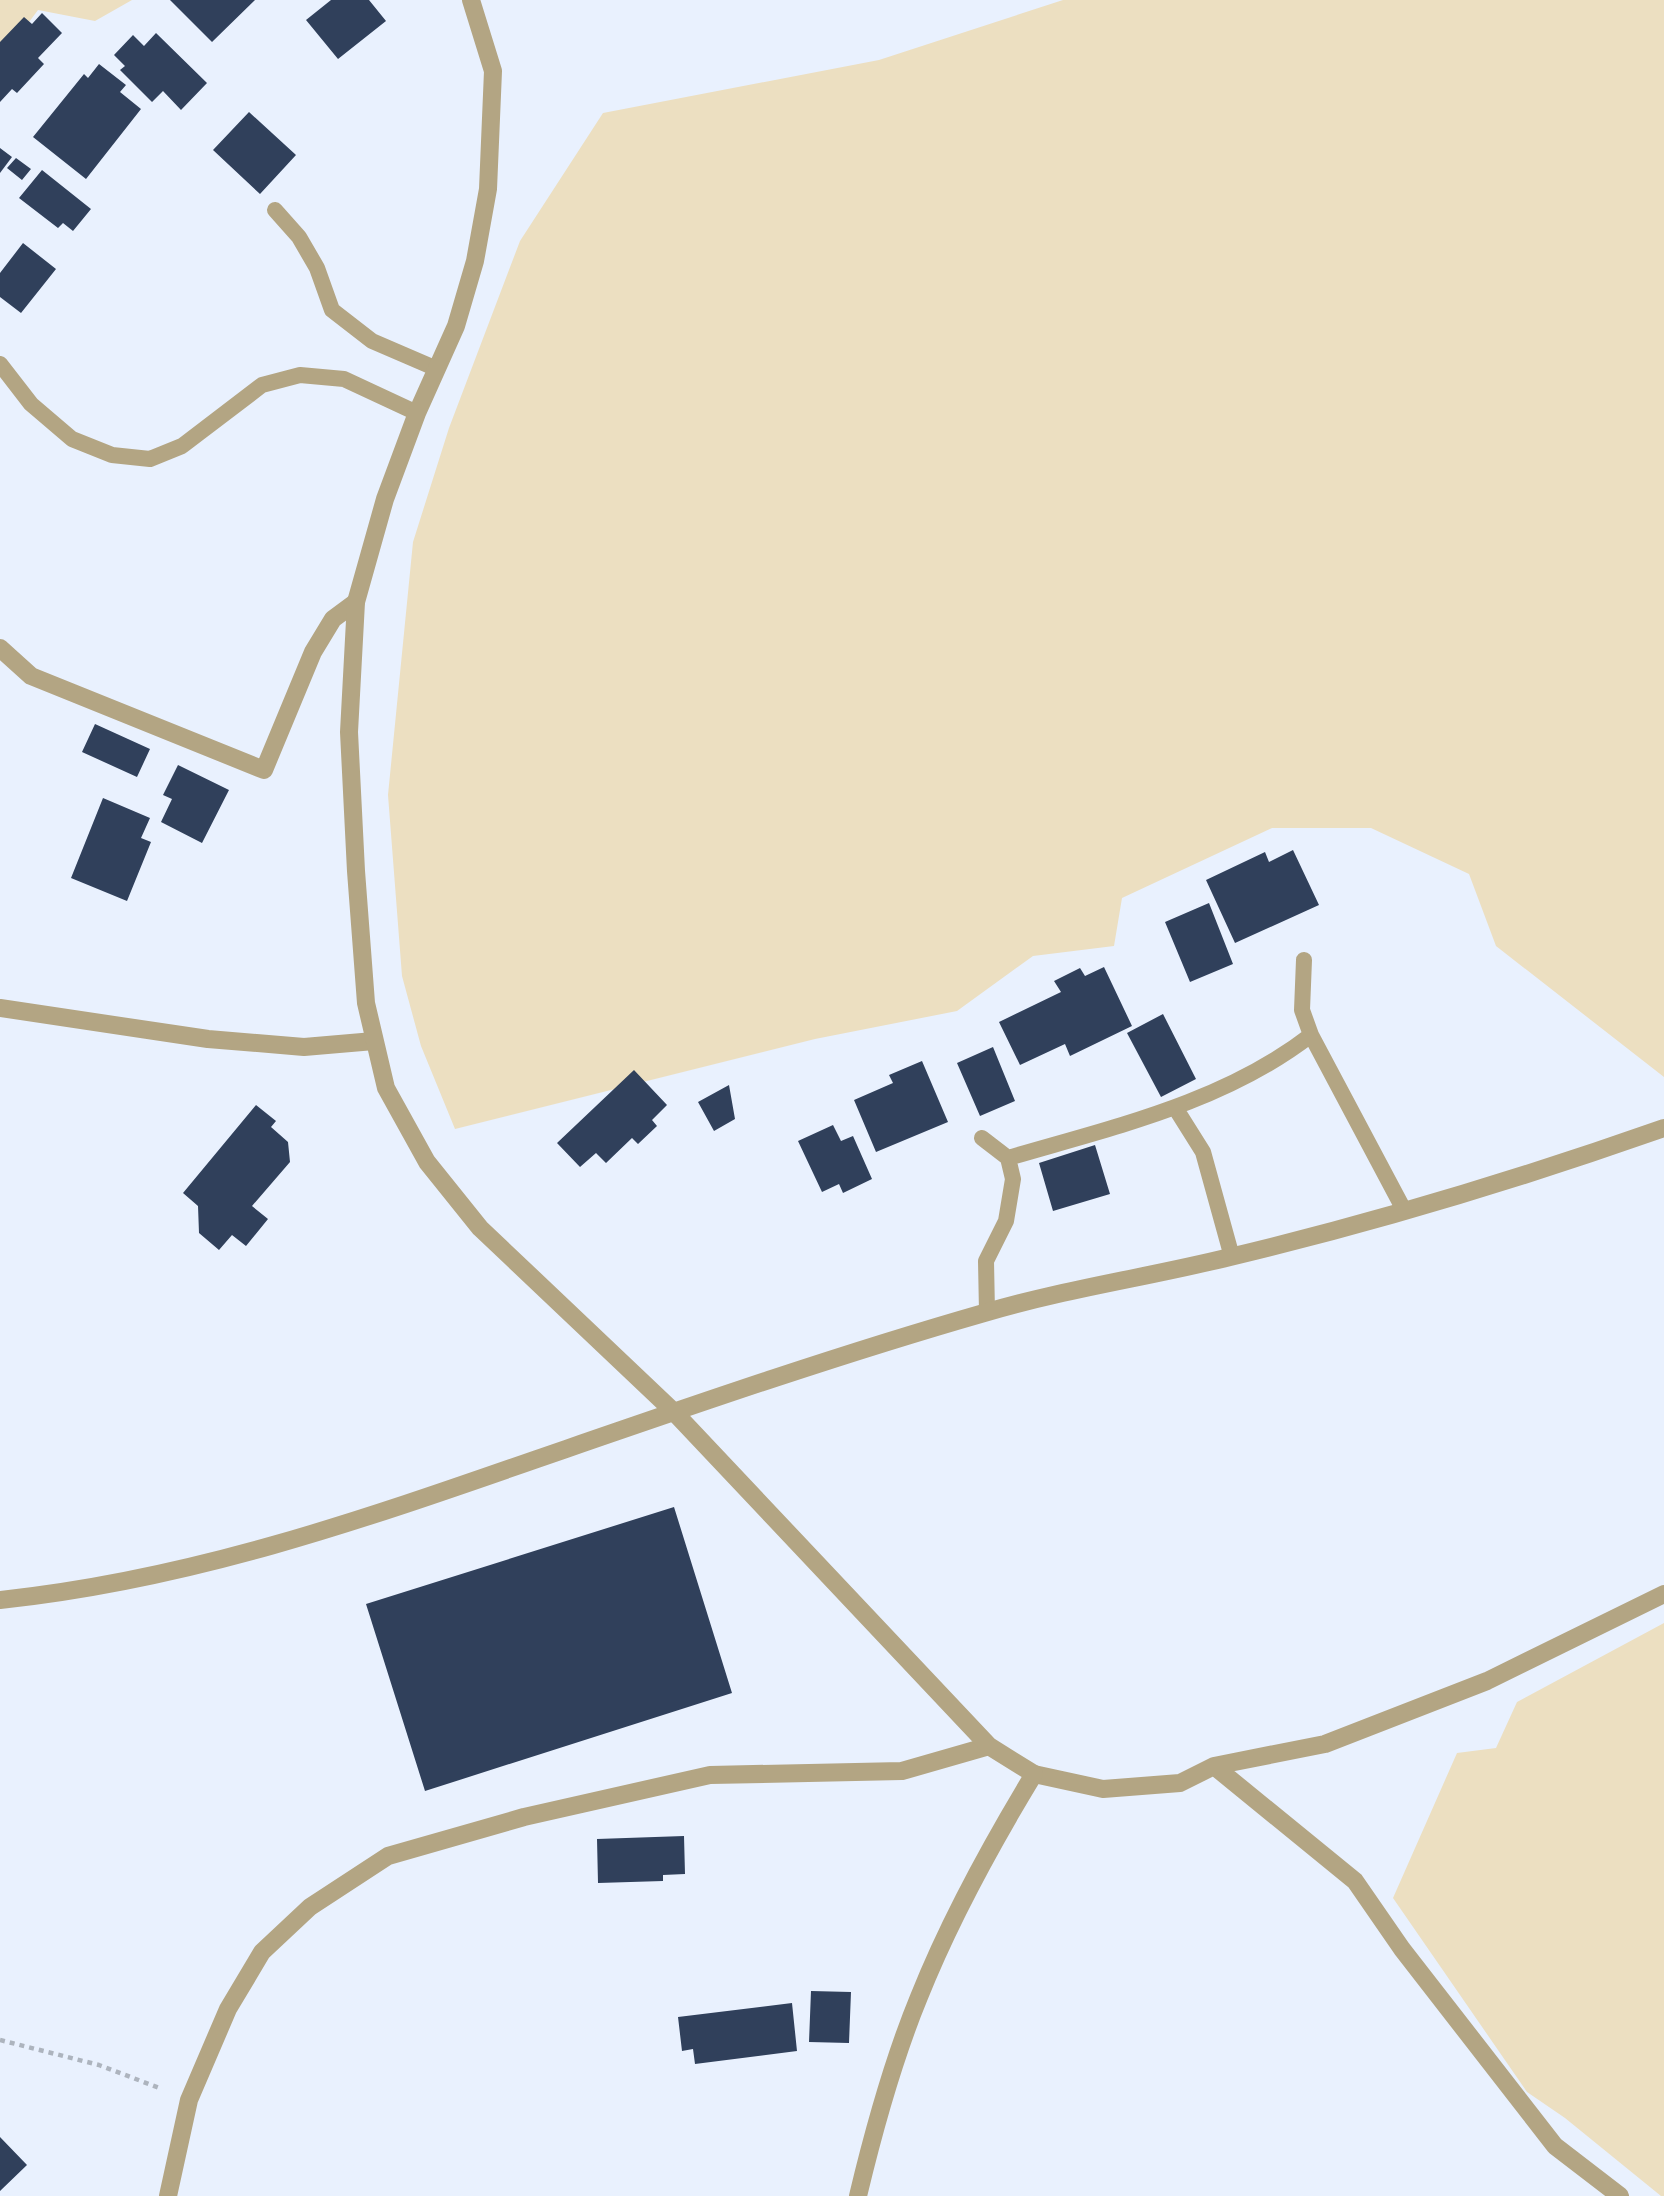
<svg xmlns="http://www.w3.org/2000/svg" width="1664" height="2196" viewBox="0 0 1664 2196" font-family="Helvetica,sans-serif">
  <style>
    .green { fill: #ecdfc1 }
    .building { fill: #30405b }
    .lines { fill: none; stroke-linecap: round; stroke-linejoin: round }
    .path { stroke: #adb4be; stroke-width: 4.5; stroke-dasharray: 5 5; stroke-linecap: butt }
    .service { stroke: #b3a583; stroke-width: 16 }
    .minor { stroke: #b3a583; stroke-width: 18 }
    .tertiary { stroke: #b3a583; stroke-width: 18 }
  </style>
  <rect width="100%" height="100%" fill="#e9f1fe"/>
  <path class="green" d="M0,0H132L95,21L38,10L0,61Z
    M1063,0H1664V1077L1496,946L1469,874L1371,828H1272L1122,898L1114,946L1033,956L957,1011L815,1039L455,1129L421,1046L402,976L388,795L413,542L449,428L520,241L603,113L879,60Z
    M1664,1623V2196H1661L1565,2118L1527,2092L1393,1898L1457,1753L1496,1748L1517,1702Z"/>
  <path class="building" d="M170,0H255L212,42Z
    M331,0H369L386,21L338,59L306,20Z
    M42,13L62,33L38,58L44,64L17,93L12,89L0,102V42L24,17L32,24Z
    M156,33L207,83L181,110L163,91L152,102L120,70L125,66L114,55L133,35L144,46Z
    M99,64L126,85L120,92L141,109L86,179L33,137L84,74L88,78Z
    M249,112L296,155L260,194L213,150Z
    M0,148L12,157L0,173Z
    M16,158L31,169L22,180L7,168Z
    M42,170L91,209L73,231L63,223L58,228L19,198Z
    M23,243L56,269L21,313L0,297V273Z
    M95,724L150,749L137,777L82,752Z
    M178,765L229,790L202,843L161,822L172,799L163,795Z
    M103,798L150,818L141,838L151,842L127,901L71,878Z
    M1293,850L1319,905L1235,943L1206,880L1265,852L1269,862Z
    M1209,903L1233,964L1190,982L1165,922Z
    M1104,967L1132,1026L1070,1056L1065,1044L1020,1065L999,1022L1061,992L1054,981L1080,968L1085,976Z
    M1163,1014L1196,1079L1161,1097L1127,1033Z
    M993,1047L1015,1101L980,1116L957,1063Z
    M922,1061L948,1122L876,1152L854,1100L893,1083L889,1075Z
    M634,1070L667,1105L652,1120L657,1126L638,1144L632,1138L606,1163L596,1153L580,1167L557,1143Z
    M729,1085L735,1119L714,1131L698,1102Z
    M256,1105L276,1121L271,1127L288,1142L290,1162L252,1206L268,1219L246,1246L232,1235L219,1250L199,1233L198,1206L183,1193Z
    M833,1125L841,1141L853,1136L872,1179L843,1193L839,1184L822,1192L798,1141Z
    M1095,1145L1110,1194L1053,1211L1039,1163Z
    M674,1507L732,1693L425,1791L366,1604Z
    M684,1836L685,1874L663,1875V1881L598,1883L597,1839Z
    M811,1991L851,1992L849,2043L809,2042Z
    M792,2003L797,2051L695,2064L693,2049L682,2051L678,2017Z
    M0,2137L27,2165L0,2191Z"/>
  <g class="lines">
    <path class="path" d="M0,2040L99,2065L162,2089"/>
    <path class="service" d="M275,210L299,237L317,268L332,310L372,341L437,369
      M0,364L31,404L72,439L112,455L150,459L182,446L262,385L300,375L344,379L417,413
      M1311,1035L1404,1210
      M1176,1109L1203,1152L1232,1257
      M982,1138L1008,1158L1013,1179L1006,1221L986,1261L987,1312
      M1008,1158C1113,1127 1223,1103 1311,1035L1302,1010L1304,960"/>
    <path class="minor" d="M0,648L31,676L264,770L313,652L333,619L356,602
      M0,1008L208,1039L304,1047L374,1041
      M1214,1766L1355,1881L1402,1949L1555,2146L1620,2196
      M1034,1774L1103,1789L1180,1783L1214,1766L1325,1744L1487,1681L1664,1594
      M168,2196L189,2100L228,2009L262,1952L310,1907L388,1856L524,1817L710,1775L902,1771L989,1746"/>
    <path class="tertiary" d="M471,0L493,71L488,189L475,261L456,326L417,413L385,499L356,602L349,732L356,871L366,1003L386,1088L427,1162L480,1228L674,1412L989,1746L1034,1774C991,1845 950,1919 919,1997C893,2060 874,2129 858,2196
      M0,1600C189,1580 359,1521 537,1459C685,1408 834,1356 984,1313C1065,1289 1149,1277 1230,1257C1377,1222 1522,1178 1664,1128"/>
  </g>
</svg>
